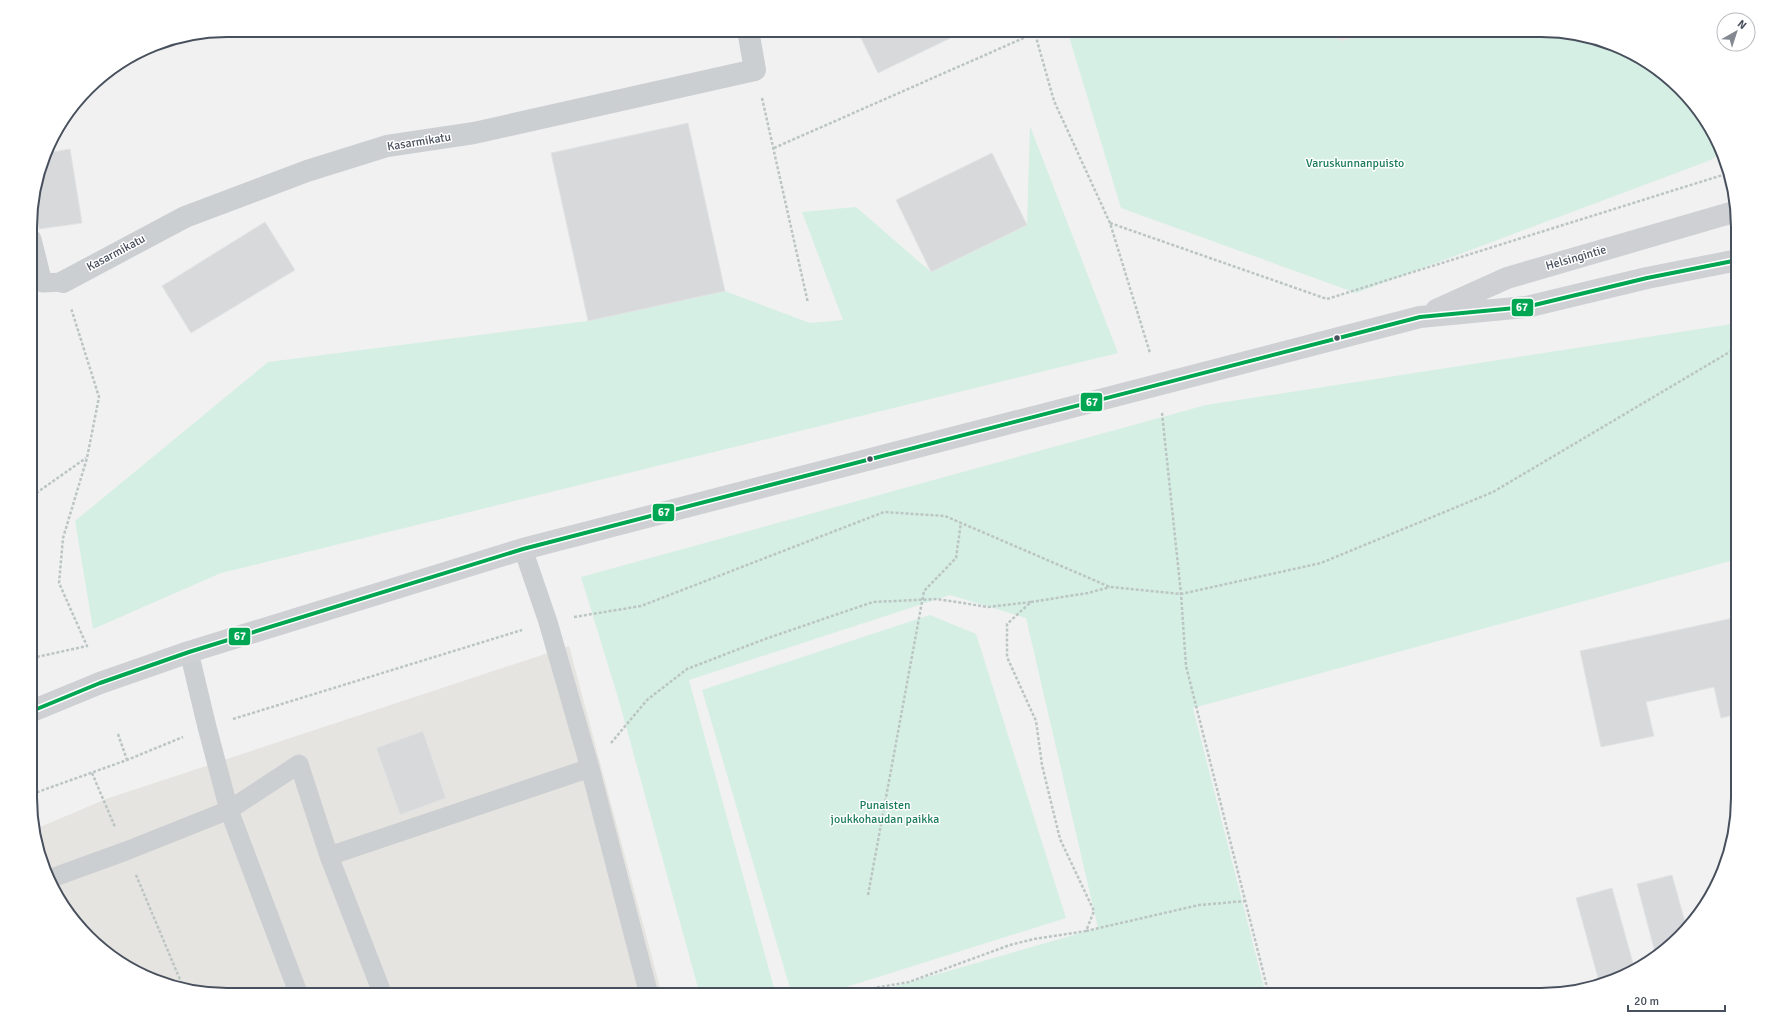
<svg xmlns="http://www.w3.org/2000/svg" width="1768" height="1025" viewBox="0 0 1768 1025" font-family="Signika,sans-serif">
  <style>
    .commercial { fill: #e6e4e0 }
    .green { fill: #d6efe4 }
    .building { fill: #d8d9db; stroke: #e2e3e4 }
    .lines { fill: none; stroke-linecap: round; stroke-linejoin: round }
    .path { stroke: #bbc5c4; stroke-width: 2.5; stroke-dasharray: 3 2; stroke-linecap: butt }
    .service { stroke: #cccfd2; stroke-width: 19 }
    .minor { stroke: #cccfd2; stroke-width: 22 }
    .secondary { stroke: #ced0d3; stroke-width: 22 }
    .bus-1-casing { stroke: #fff; stroke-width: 7 }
    .bus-1 { stroke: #00a651; stroke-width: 4 }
    .bus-dot { fill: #48505d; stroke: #fff; stroke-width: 1.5 }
    .labels { text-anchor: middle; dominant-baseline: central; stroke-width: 3; stroke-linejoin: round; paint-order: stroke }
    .street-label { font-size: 12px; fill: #48505d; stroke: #fff }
    .park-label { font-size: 12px; fill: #1b7c5c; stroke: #fff }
    .rim { fill: none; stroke: #48505d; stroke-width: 2 }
    .line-badge { stroke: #fff; stroke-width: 1.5 }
    .badge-label { font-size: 11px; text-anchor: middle; font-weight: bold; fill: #fff }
  </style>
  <rect width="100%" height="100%" fill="#f1f1f1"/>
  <path class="commercial" d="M1318,30H1380L1341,41Z
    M569,646L662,995H227L176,988L128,968L88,937L63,907L41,861L33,830L106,799Z"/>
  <path class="green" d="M1067,30H1318L1341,41L1380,30H1541L1592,37L1640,57L1680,88L1711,128L1722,152L1711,160L1356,293L1121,208Z
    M1030,126L1118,353L221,573L93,629L75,521L268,362L588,321L725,291L810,323L843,320L802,212L856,207L931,272L1027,225Z
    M1738,323V559L1193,708L1266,995H865L1098,928L1026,618L950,595L689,680L776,995H700L619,701L581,577L1206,405Z
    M930,615L976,634L1066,918L821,995H792L702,690Z"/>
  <path class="building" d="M857,30H967L878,73Z
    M688,123L725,291L588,321L551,153Z
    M70,149L82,223L39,229L33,196L47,153Z
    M992,153L1027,225L931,272L896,200Z
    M265,222L295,270L191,333L162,286Z
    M1738,617V714L1721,718L1714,687L1646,702L1654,736L1601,747L1580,651Z
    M423,731L446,798L400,815L376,748Z
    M1672,875L1687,929L1680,937L1656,956L1637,884Z
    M1612,888L1635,970L1600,985L1576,898Z"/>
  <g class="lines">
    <path class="path" d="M1034,30L1054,101L1110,223L1150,353
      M762,98L808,303
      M774,148L1035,33
      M1110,223L1327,299L1729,173
      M1162,413L1181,594L1186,666L1269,995
      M32,496L86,458
      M574,617L641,606L884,512L945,516L1110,587L1181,594L1321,563L1493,492L1738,347
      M32,658L87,646L59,583L63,538L87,458L99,397L71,308
      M233,719L522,630
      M118,734L127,760
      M611,743L647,700L687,669L765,639L873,602L937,599L988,607L1031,602
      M92,773L115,827
      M32,794L127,760L183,737
      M136,875L184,989
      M868,895L924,591L956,558L961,522
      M1086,931L1199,905L1246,901
      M848,995L857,991L909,982L1010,945L1034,939L1086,931L1094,911L1060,839L1042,765L1036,721L1007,657V624L1031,602L1088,593L1110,587"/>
    <path class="service" d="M32,239L43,283L63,282
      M189,652L207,727L229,810L299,995
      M590,768L649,995
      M49,879L126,851L229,810L299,764L329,856
      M383,995L329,856L590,768L548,622L523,549"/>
    <path class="minor" d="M63,282L185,217L307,171L387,146L474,133L755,70L748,30"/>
    <path class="secondary" d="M1436,310L1507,278L1737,211
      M32,711L100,683L189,652L523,549L1420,317L1526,307L1647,278L1738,260"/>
    <g class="bus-1-casing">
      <path id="bus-1" d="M32,711L100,683L189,652L523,549L1420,317L1526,307L1647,278L1738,260"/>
    </g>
    <use href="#bus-1" class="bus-1"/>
  </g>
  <g class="bus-dot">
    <circle cx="1337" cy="338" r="3.5"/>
    <circle cx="870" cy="459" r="3.5"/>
  </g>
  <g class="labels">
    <g class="street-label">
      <text transform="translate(419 142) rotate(-9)">Kasarmikatu</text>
      <text transform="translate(116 253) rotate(-28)">Kasarmikatu</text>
      <text transform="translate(1576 258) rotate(-16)">Helsingintie</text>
    </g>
    <g class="park-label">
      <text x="1355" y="163">Varuskunnanpuisto</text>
      <text x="885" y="805">Punaisten<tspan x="885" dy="14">joukkohaudan paikka</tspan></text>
    </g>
  </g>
  <path d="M0 0H1768V1025H0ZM227 37H1541A190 190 0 0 1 1731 227V798A190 190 0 0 1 1541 988H227A190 190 0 0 1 37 798V227A190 190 0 0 1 227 37Z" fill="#fff" fill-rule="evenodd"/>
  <path class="rim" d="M227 37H1541A190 190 0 0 1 1731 227V798A190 190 0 0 1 1541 988H227A190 190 0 0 1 37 798V227A190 190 0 0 1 227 37Z"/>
  <g class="line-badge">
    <rect x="1511" y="298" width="23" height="19" rx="4" fill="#00a651"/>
    <rect x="1080" y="392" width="23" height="20" rx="4" fill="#00a651"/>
    <rect x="652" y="503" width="23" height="19" rx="4" fill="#00a651"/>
    <rect x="228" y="627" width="23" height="19" rx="4" fill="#00a651"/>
  </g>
  <g class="badge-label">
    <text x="1522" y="311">67</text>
    <text x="1092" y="406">67</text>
    <text x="664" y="516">67</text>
    <text x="240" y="640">67</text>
  </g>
  <g transform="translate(1736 32) rotate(39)"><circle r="19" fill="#ffffff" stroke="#b6b9be"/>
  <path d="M0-3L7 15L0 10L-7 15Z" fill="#838891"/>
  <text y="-6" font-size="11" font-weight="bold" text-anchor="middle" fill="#48505d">N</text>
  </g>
  <path d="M1628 1005v6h97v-6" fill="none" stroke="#48505d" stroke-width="2"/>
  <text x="1634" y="1005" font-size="12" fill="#48505d" stroke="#ffffff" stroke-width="3" paint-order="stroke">20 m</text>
</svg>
